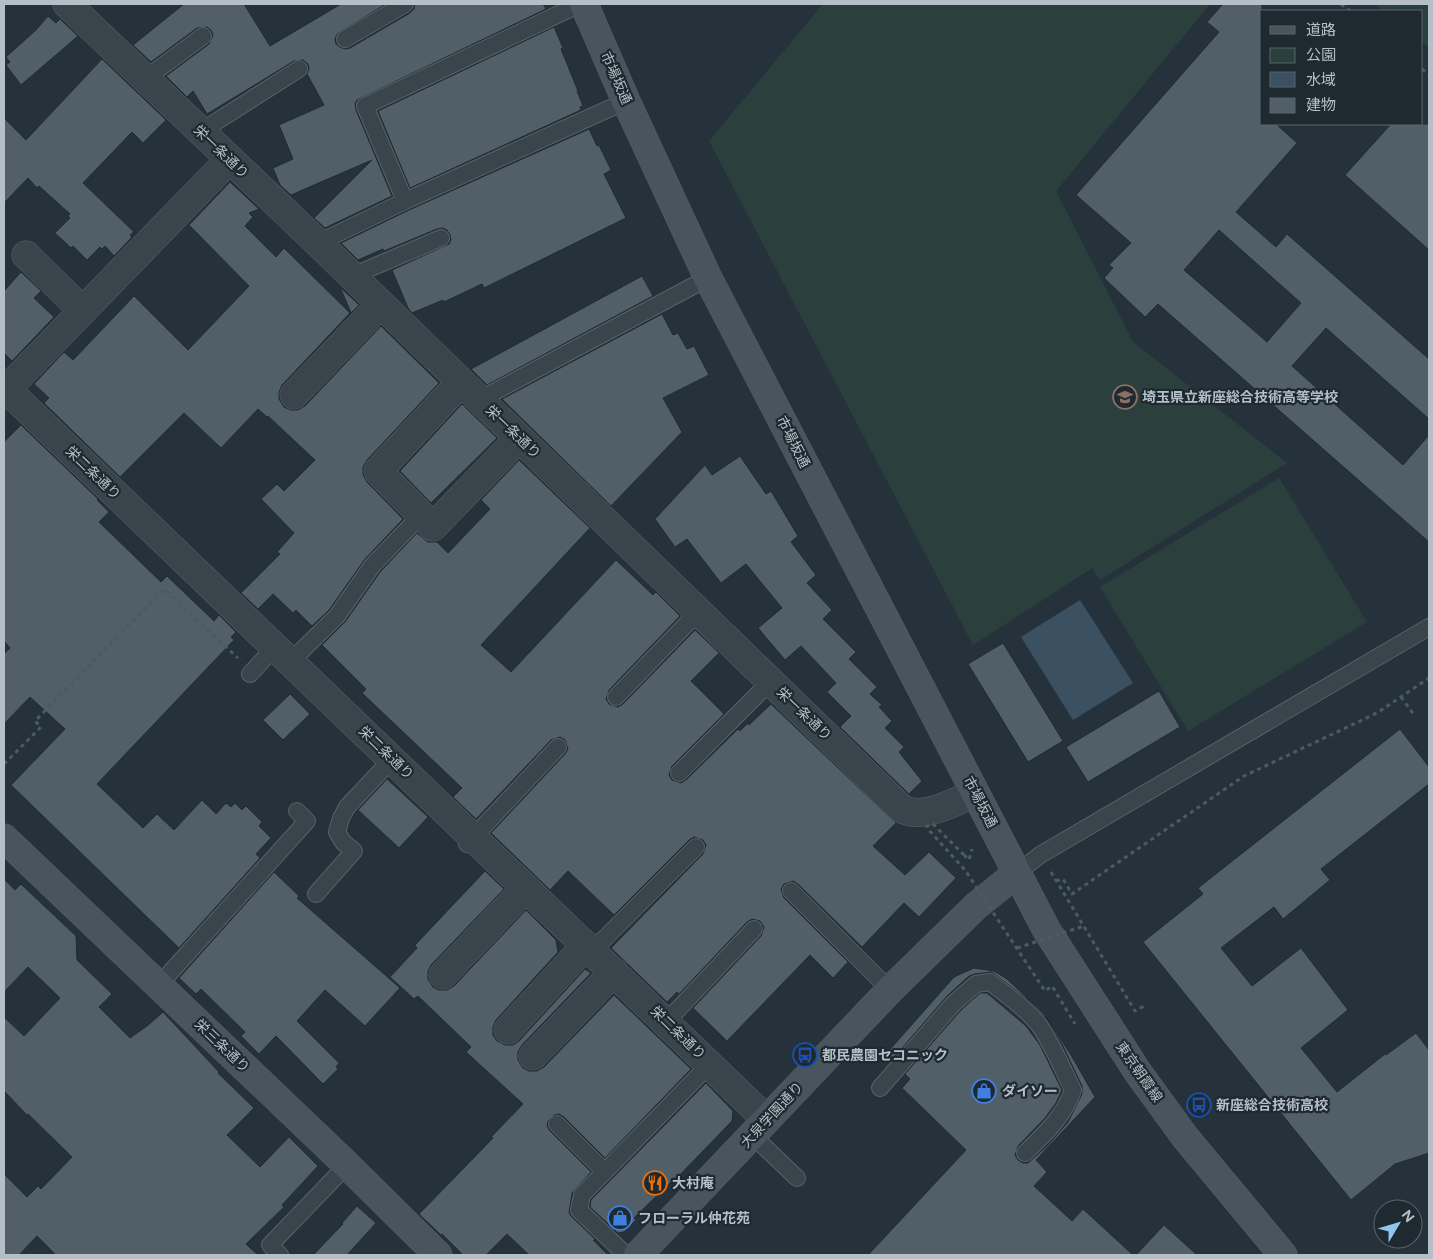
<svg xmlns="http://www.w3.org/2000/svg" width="1433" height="1259" viewBox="0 0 1433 1259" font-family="Figtree,'Noto Sans JP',sans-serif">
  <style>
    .green { fill: #2b403d }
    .water { fill: #3b5161 }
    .building { fill: #515f69; stroke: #202b32; fill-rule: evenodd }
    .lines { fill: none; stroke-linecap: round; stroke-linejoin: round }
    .lane-casing { stroke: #576269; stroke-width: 18 }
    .street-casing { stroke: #576269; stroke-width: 29 }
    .secondary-casing { stroke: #576269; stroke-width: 29 }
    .path { stroke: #4a5d5c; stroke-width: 3; stroke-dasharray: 4 4; stroke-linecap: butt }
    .lane { stroke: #39444b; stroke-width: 16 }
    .street { stroke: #39444b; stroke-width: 28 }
    .secondary { stroke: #48545e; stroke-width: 28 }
    .path-bridge { stroke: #4a5d5c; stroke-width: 3; stroke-dasharray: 4 4; stroke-linecap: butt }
    .labels { text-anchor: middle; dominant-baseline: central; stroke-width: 4.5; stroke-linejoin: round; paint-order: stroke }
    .street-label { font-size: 14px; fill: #b5bfc7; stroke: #1e2930 }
    .poi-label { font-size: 14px; font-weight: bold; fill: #b5bfc7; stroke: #1e2930; text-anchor: start }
  </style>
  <rect width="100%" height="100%" fill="#26323b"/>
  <path class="green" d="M823,4H1210L1056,191L1133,342L1287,463L1100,580L1092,568L973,645L709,141Z
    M1375,4H1429V48L1422,42V11H1384Z
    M1279,478L1367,622L1188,731L1100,587Z"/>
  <path class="water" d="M1080,600L1133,683L1073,720L1021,637Z"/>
  <path class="building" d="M184,4H244L270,46L341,4H386L337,34L335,39L336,44L340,47L345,49L350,48L410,13L414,9L415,4H543L546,9L357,100L355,104L356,110L392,196L325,228L314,218L372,160L291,195L280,185L273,168L293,159L279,125L324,105L307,74L309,69L308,64L303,60L294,61L207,114L193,91L187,97L166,76L209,44L213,35L211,30L207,27L197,28L151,62L133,45Z
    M1223,4H1262V124H1276L1297,143L1236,212L1276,247L1287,234L1429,359V419L1326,328L1292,366L1403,465L1429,435V542L1158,304L1145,317L1104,278L1113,268L1109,265L1131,243L1076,195L1219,32L1207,22ZM1219,230L1301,303L1267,342L1184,270Z
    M48,16L56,23L60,19L78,36L21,85L6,65L10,62L6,57L36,30Z
    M554,27L563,48L561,49L578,91H577L583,106L580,107L581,110L410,188L378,111Z
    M102,59L166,120L143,143L132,132L83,183L134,232L130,235L132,237L114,256L105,246L102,249L100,247L87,260L73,246L71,248L55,233L70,218L68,216L70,214L39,186L37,188L28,178L4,203V118L26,140Z
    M1391,124H1429V250L1345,175Z
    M589,129L597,146L599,145L611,170L604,174L626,218L484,288L482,284L444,302L443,300L412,313L408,308L392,270L449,244L451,240L450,235L447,230L443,228L437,229L384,251L383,249L358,260L341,243L409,210Z
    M230,182L259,209L249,213L253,217L245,226L276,257L284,248L350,313L282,385L279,392V399L284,407L291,410H298L305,406L381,326L439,383L367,460L363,467V475L367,482L403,519L365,559L329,610L312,626L296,610L293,613L273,594L258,609L241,593L280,554L277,552L294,533L261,499L277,484L284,491L315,460L268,416L267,417L258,409L221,448L184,413L120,477L44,403L49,398L34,384L64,352L73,360L134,296L188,350L249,286L189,225Z
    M21,272L41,291L34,298L54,317L12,361L4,353V291Z
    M642,276L653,296L487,385L471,369Z
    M340,287L359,305L351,313Z
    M662,314L673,335L678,333L687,349L694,346L709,375L663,398L682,432L611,506L502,399Z
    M462,404L497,438L431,503L400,471Z
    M21,425L98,499L97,500L109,512L99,522L161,582L167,576L214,621L219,615L236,632L231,637L234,640L97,784L143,828L157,814L174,830L202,800L216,814L226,803L231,807L235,803L242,810L246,806L262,822L259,826L271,838L256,854L260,858L179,948L11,785L65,729L30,697L4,724V654L10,648L4,641V442Z
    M740,456L766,494L771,491L798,536L791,542L816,575L807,583L832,610L823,619L856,652L849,659L877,687L870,694L882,705L879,707L892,721L885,728L904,747L899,752L922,781L909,794L840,727L851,716L827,692L836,683L801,646L785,660L758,628L782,608L746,564L721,583L687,539L675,547L655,519L705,465L712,475Z
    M519,460L590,528L481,645L511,672L616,560L653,595L656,592L680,616L609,690L606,699L609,704L618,707L623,704L695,630L719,653L691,681L724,714L672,766L669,775L672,780L681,783L686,780L738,729L740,731L748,723L749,725L771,704L896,823L873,846L905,875L929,852L956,878L919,917L904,903L862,947L798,884L793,881L784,884L781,889L784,898L848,962L833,978L810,955L727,1041L693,1008L761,936L764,927L760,921L752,919L747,922L679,994L677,992L667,1002L611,948L703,854L706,845L703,840L694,837L689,840L614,915L568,871L550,890L491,833L565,754L568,749L565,740L560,737L551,740L476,819L453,797L462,788L362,693L366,689L322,645L345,622L380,572L417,533L428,542H437L448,553L490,509L481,500Z
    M1003,643L1063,741L1028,762L968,664Z
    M1159,691L1180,727L1088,782L1066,747Z
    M290,694L310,714L283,740L263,720Z
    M1400,729L1429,767V784L1321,869L1330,880L1283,919L1274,907L1221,948L1252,986L1301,948L1348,1010L1301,1048L1337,1092L1385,1054L1386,1055L1416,1033L1429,1050V1153L1395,1164L1351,1200L1143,942L1203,894L1198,888Z
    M387,779L428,817L399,848L358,810Z
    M485,871L504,889L431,965L428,971V979L433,987L439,990H447L454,986L526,910L556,940L558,952L496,1020L493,1027V1035L497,1041L505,1045H513L519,1041L585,969L591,973L522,1045L518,1052V1060L523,1068L529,1071H537L544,1067L614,995L691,1069L605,1158L564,1117L559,1114L554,1115L548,1121L547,1126L550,1131L591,1172L572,1193L569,1213L572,1217L596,1240H593L608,1255H529L507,1234L486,1255H463L442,1234L441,1235L419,1214L493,1138L491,1137L523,1104L466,1052L471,1047L418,996L414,999L390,977L417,948L415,945Z
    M274,872L299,896L297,898L400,988L365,1026L325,990L297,1021L339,1063L336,1067L338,1069L323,1084L276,1036L259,1054L241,1036L245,1032L201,989L196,994L179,978Z
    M4,879L15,890L21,884L76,936L77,960L112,994L99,1007L130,1038L147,1026L163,1012L219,1072L218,1073L254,1108L227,1135L260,1167L289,1137L318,1166L282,1205L284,1207L246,1244L258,1255H56L37,1236L19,1255H4V1174L27,1197L38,1186L41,1189L72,1157L28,1114L27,1115L4,1091V1017L24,1036L60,998L28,967L4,992Z
    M974,968L994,971L1007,979L1045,1015L1071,1055L1095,1097L1036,1160L1047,1172L1034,1186L1072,1221L1083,1209L1133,1255H868L966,1150L902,1088L910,1079L905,1074L961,1010L980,993H987L1026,1026L1040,1045L1062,1090L1056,1103L1045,1118L1018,1146L1015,1155L1018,1160L1023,1163H1028L1047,1146L1068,1122L1082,1094V1086L1062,1044L1047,1019L1028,1000L992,972L975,974L969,976L947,996L891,1061L885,1055L954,977Z
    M706,1083L733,1111L732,1121L673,1182L672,1181L634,1218L636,1220L624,1232L618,1233L590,1207L591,1200Z
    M357,1206L376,1223L347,1255H313L343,1224L342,1223Z
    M1164,1225L1197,1255H1136Z"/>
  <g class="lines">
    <g class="lane-casing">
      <path id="lane" d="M345,39L405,4
        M145,79L203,36
        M200,132L299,69
        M405,201L365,106L580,4
        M318,243L405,201L626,101
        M352,276L441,238
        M479,400L708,278
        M290,662L337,616L372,566L421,515
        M250,674L275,647
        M616,697L699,611
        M679,773L771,681
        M467,844L558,747
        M1017,873L1040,855L1429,627
        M791,891L890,990
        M316,894L354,851L343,842L337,832L341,818L347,807L392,759
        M592,951L696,847
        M158,986L307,821L297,811
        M666,1022L754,929
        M880,1088L954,1003L976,984L990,982C1006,995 1026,1008 1039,1025C1053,1045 1062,1068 1073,1090C1065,1115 1044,1135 1025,1153
        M557,1124L605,1172
        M752,1135L797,1178
        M280,1255L270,1245L347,1165
        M626,1255L579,1210L582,1195L710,1064"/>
    </g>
    <g class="street-casing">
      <path id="street" d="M67,4L318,243L902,809C924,820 954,802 975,793
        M26,255L82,310
        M461,382L378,471L433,527L519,438
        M4,387L767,1120
        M4,392L229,160
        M294,395L381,304
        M443,975L526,888
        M508,1030L586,945
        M533,1056L614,972"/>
    </g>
    <g class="secondary-casing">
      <path id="secondary" d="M584,4L626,101L708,278L1046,929L1137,1071L1185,1137L1283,1255
        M4,838L347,1165L438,1255
        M638,1255L890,990L976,906L1017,873"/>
    </g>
    <path class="path" d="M1341,4L1350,11
      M1422,69L1429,75
      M1401,697L1414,715
      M4,764L41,727L35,721L164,589L238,658
      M964,855L969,860L972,849
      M1051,872L1135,1011L1144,1006
      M1056,881L1063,879L1072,894L1244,776L1377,713L1429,678"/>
    <use href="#lane" class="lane"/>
    <use href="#street" class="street"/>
    <use href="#secondary" class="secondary"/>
    <path class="path-bridge" d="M964,855L933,824L927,826V828L965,870L1045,991L1052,986L1075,1024
      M1017,948L1084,926"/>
  </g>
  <defs>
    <g id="school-ring" transform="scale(1.25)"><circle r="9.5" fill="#1e2930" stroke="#8d6e63" stroke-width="1.5"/><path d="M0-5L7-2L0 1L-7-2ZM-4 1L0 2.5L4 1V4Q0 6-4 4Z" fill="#8d6e63"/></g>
    <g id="bus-ring" transform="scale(1.25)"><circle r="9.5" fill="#1e2930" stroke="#1a4fb4" stroke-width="1.5"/><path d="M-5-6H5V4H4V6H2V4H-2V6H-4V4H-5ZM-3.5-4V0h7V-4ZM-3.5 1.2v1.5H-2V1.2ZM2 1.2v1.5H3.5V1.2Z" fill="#1a4fb4"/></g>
    <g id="shop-ring" transform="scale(1.25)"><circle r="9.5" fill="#1e2930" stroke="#3f7fe0" stroke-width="1.5"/><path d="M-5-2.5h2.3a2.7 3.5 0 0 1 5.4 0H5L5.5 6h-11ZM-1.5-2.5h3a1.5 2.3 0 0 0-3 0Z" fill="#3f7fe0"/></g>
    <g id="restaurant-ring" transform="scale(1.25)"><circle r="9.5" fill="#1e2930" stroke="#e8710a" stroke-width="1.5"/><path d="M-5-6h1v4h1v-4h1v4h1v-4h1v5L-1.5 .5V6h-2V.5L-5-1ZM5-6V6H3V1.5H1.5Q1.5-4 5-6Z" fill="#e8710a"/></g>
  </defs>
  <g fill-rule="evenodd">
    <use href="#school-ring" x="1125" y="397"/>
    <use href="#bus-ring" x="805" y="1055"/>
    <use href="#shop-ring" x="984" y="1091"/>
    <use href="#bus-ring" x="1199" y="1105"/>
    <use href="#restaurant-ring" x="655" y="1183"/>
    <use href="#shop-ring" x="620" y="1218"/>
  </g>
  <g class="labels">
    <g class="street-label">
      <text transform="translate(616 78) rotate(66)">市場坂通</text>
      <text transform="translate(221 152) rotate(44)">栄一条通り</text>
      <text transform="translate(513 432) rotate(44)">栄一条通り</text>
      <text transform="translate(793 442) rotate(63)">市場坂通</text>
      <text transform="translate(93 473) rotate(44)">栄二条通り</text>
      <text transform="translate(804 714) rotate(44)">栄一条通り</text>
      <text transform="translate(386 753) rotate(44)">栄二条通り</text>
      <text transform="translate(980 802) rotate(62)">市場坂通</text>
      <text transform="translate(678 1033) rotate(44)">栄二条通り</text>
      <text transform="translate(222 1046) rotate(44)">栄三条通り</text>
      <text transform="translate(1139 1072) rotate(55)">東京朝霞線</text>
      <text transform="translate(772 1115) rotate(-47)">大泉学園通り</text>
    </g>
    <g class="poi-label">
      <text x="1142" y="397">埼玉県立新座総合技術高等学校</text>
      <text x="822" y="1055">都民農園セコニック</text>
      <text x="1002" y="1091">ダイソー</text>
      <text x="1216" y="1105">新座総合技術高校</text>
      <text x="672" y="1183">大村庵</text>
      <text x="638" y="1218">フローラル仲花苑</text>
    </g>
  </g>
  <rect width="1433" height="1259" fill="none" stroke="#b5bfc7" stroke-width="10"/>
  <rect x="1260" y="10" width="162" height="115" fill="#1e2930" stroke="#5a656c"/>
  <rect x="1270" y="26" width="25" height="8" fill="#48545e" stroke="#5a656c"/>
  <text x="1306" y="35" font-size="15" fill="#b5bfc7">道路</text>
  <rect x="1270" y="48" width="25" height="15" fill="#2b403d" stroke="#5a656c"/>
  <text x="1306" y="60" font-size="15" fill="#b5bfc7">公園</text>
  <rect x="1270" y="72" width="25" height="15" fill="#3b5161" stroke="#5a656c"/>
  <text x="1306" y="85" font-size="15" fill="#b5bfc7">水域</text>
  <rect x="1270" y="98" width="25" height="15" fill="#515f69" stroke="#5a656c"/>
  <text x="1306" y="110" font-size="15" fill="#b5bfc7">建物</text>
  <g transform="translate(1398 1224) rotate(52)"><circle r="24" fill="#1e2930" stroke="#5a656c"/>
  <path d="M0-4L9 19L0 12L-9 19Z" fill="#92c5ee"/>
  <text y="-8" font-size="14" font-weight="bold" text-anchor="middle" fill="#b5bfc7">N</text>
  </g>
</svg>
